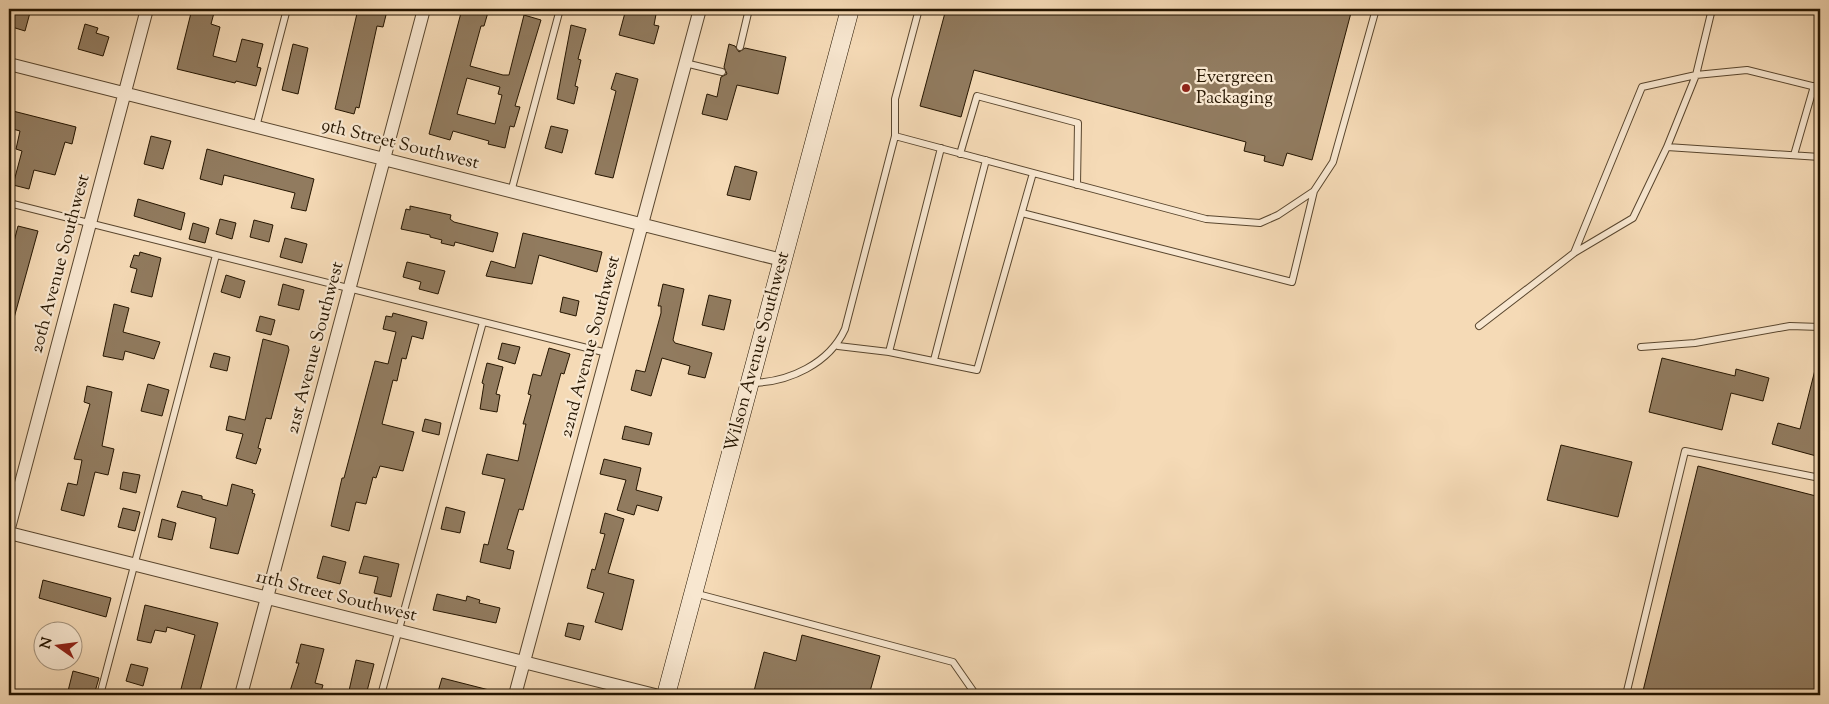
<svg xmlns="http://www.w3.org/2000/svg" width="1829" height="704" viewBox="0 0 1829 704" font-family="'Sorts Mill Goudy',serif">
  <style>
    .building { fill: #917b5f; stroke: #251500; fill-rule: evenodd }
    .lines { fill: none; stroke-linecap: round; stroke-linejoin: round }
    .service-casing { stroke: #59462e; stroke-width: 8 }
    .minor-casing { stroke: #59462e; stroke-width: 14 }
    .secondary-casing { stroke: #251500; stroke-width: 19 }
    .service { stroke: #f8e7d0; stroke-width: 6 }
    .minor { stroke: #f8e7d0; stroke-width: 12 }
    .secondary { stroke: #f8e7d0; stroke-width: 18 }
    .poi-dot { fill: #8f2418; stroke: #f8e7d0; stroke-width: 2 }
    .labels { text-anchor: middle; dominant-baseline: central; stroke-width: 4.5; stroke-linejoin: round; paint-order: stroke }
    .poi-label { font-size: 18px; fill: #251500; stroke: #f8e7d0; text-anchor: start }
    .street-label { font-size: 18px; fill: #251500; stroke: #f8e7d0 }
  </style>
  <rect width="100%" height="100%" fill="#f5dab6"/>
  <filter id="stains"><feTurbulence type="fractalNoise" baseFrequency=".004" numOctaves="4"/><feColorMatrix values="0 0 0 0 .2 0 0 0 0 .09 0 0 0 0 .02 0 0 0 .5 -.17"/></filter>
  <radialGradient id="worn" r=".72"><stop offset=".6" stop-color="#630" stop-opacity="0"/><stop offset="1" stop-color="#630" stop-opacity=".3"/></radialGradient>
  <path class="building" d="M16,9H31L25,31L12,27Z
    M192,9H215L211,24L220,27L213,56L236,62L242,39L263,44L257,67L261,68L256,86L236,81L235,83L177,69Z
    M358,9L387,11L383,27L377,26L359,108L356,107L354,114L335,109Z
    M462,9H489L484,26H481L470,66L503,75H509L524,15L541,20L515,106L520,107L514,127L510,126L505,148L488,144L489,141L453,131L450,140L429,134ZM467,78L500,87L498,94L502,95L495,124L457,114Z
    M626,9H657L654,25L659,26L654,44L619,35Z
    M946,9H1352L1312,160L1287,153L1283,166L1264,161L1265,156L1244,151L1246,142L974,70L961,117L920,106Z
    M85,24L98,28L96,33L109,37L103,56L78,49Z
    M571,25L586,29L578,59L581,60L575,86L578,87L574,104L557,99Z
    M293,44L308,48L298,94L282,90Z
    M729,44L735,46L739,52L745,48L786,57L778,94L737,85L727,120L702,114L707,94L717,97L721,77L727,74L724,67Z
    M616,73L638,79L613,178L595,174L616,91L611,89Z
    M9,110L76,127L72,144L65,142L55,175L34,170L29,189L13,185L22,151L16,149L20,131L9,128Z
    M551,126L568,130L562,153L545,148Z
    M151,136L171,141L163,169L144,164Z
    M207,149L314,179L306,211L291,208L295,193L224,175L222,185L200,179Z
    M735,166L757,172L750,200L727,195Z
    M138,199L185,213L181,230L134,216Z
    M410,206L451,215L450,219L454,222L498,233L493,252L455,242L454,246L441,243L442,240L430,237V235L401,229L406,209L410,210Z
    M220,219L236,223L232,239L216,234Z
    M254,220L273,225L269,242L250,237Z
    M193,223L209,228L205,243L189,239Z
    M18,226L38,231L14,318L9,317V261Z
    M523,233L602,252L597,272L539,255L532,284L486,276L491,261L515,268Z
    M285,238L307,244L302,263L280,257Z
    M140,252L161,258L152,297L131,292L137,269L130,267L134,255L139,256Z
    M407,262L445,271L438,294L419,289L421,282L403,277Z
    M226,275L245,281L240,298L221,292Z
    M283,284L304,290L299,310L278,305Z
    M663,284L684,289L673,340L675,343L712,353L705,378L688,374L690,366L662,358L651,396L631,390L636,370L645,372L661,313V306H658Z
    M709,295L731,300L724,330L702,325Z
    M563,297L579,301L576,316L560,312Z
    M114,304L129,308L123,332L160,342L154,359L125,351L123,360L103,356Z
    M393,313L427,322L423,339L412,336L406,359L402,358L397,381L393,380L382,424L414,432L403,471L380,466L376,478L373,477L366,504L356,502L349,531L331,526L342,478H344L375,361L388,364L396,332L383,329L386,316L392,317Z
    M260,316L275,320L271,335L256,331Z
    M263,339L288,346L289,350L271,419L266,418L258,448L261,449L256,464L236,458L243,434L226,430L229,416L245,420Z
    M502,343L520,347L515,364L498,359Z
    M549,348L570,354L564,374L561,373L523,510L519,509L507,549L514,551L510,569L480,562L484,544L488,545L505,479L482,474L487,454L518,461L526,424H523L531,395L528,394L533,374L541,376Z
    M214,353L230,357L227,371L210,367Z
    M1662,358L1735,376L1736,369L1769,378L1763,401L1731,393L1722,430L1649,412Z
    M487,363L503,367L496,394L500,395L497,412L480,409L484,384L482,383Z
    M1816,366L1820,367V457L1772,444L1778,423L1800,429Z
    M148,384L169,390L162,416L141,411Z
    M87,386L112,392L102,446L114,449L108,475L95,472L84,516L61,510L68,483L77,485L82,460L74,459L90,404L84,402Z
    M425,419L441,423L439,435L422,431Z
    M625,426L652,433L649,445L622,439Z
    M1561,445L1632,462L1618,517L1547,500Z
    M604,459L641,468L636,490L662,497L658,511L637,505L634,515L617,510L626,480L600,474Z
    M1698,466L1820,497V695H1642Z
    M123,472L140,475L136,493L120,489Z
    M232,484L253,490L252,493L255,494L238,554L210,548L216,518L177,507L182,491L202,496V499L227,506Z
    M446,507L465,512L460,533L441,529Z
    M123,508L140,512L135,531L118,527Z
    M605,513L624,519L608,573L634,580L622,630L595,622L604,593L587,588L592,569L595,570L605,534L600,533Z
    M162,519L176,523L172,540L158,537Z
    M323,556L346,562L340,584L317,578Z
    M364,556L399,564L391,597L374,593L378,577L359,573Z
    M43,580L111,598L106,617L39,598Z
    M437,594L466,601L467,596L480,600L479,603L500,608L496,623L433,610Z
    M145,605L218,623L199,695L180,693L195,635L167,627L166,632L155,630L151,643L137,640Z
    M568,623L584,626L580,640L565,636Z
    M802,635L880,656L869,695H753L764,652L796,661Z
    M301,644L324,649L315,683L323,685L320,695H304L290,691L299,663H296Z
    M356,660L374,664L366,695H348Z
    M131,664L148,668L143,686L126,681Z
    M73,671L99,678L94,695H67Z
    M442,678L493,691L492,695H437Z"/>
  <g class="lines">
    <g class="service-casing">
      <path id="service" d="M740,47L749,9
        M685,63L722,72
        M256,127L287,9
        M895,136L1206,219L1260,223L1278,215L1314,191L1333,162L1376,9
        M1667,147L1696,75L1712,9
        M960,154L977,96L1078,123L1077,185
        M1794,155L1814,86
        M511,192L560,9
        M9,203L607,353
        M1022,213L1292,282L1314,191
        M1574,253L1642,87L1696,75L1747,70L1820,88
        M1479,326L1574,253L1633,218L1667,147L1820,157
        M838,346L889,352L977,370L1033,173
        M1641,347L1695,343L1790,326L1820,327
        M889,352L941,148
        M934,360L986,160
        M752,383C789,382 829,364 845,329L895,136V99L919,9
        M694,593L953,662L976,695
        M100,695L216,255
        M381,695L483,322
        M1626,695L1685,451L1820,478"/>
    </g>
    <g class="minor-casing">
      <path id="minor" d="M9,64L782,260
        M9,528L147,9
        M9,533L655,695
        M241,695L424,9
        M515,695L700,9"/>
    </g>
    <g class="secondary-casing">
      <path id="secondary" d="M666,695L850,9"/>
    </g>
    <use href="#service" class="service"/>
    <use href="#minor" class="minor"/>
    <use href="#secondary" class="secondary"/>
  </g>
  <circle class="poi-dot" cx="1186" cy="88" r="5"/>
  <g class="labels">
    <g class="poi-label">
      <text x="1196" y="78">Evergreen<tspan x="1196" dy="21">Packaging</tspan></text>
    </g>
    <g class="street-label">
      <text transform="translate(400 145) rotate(14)">9th Street Southwest</text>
      <text transform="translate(61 264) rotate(-75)">20th Avenue Southwest</text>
      <text transform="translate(591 347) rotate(-75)">22nd Avenue Southwest</text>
      <text transform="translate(316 348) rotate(-75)">21st Avenue Southwest</text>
      <text transform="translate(758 352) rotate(-75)">Wilson Avenue Southwest</text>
      <text transform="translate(336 597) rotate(14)">11th Street Southwest</text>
    </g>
  </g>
  <rect width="1829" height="704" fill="none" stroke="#f5dab6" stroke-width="30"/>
  <rect x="10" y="10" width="1809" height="684" fill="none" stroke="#251500" stroke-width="2.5"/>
  <rect x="15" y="15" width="1799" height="674" fill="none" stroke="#251500"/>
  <g transform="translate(58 646) rotate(284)"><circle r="24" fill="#f8e7d0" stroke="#a4937d"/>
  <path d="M0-4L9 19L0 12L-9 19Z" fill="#8f2418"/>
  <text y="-8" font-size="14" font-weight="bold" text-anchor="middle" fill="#251500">N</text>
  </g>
  <rect width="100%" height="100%" filter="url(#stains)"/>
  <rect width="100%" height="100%" fill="url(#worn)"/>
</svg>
